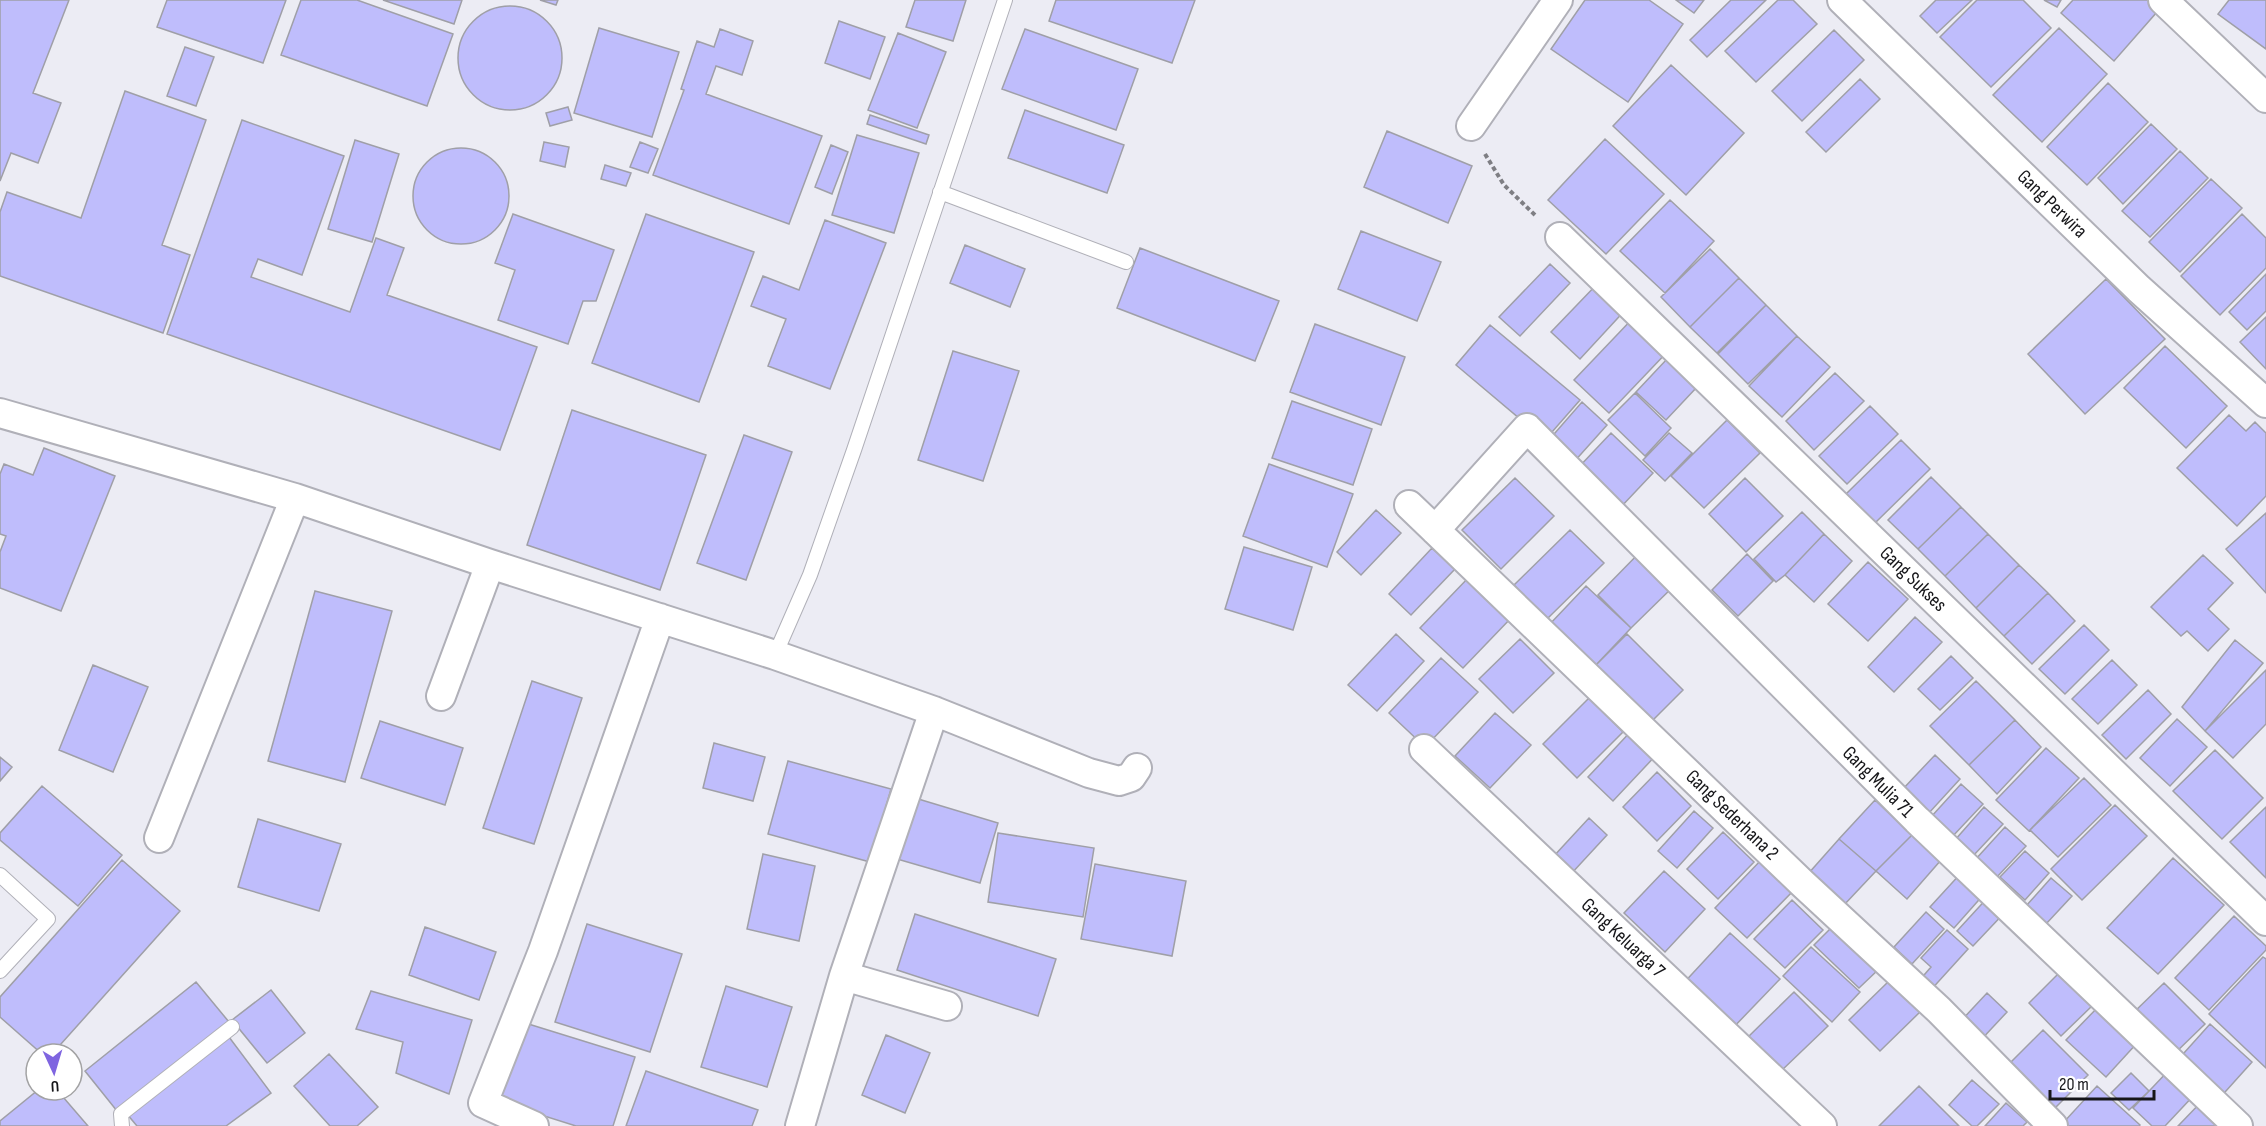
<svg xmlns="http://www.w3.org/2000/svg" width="2266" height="1126" viewBox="0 0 2266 1126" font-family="'Sofia Sans Condensed',sans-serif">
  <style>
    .building { fill: #bfbdfc; stroke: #9f9fa7; stroke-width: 1.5 }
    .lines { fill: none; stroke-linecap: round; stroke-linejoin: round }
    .service-casing { stroke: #b0b0b8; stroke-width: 16 }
    .minor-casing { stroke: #b0b0b8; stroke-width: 32 }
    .path { stroke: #7e7e83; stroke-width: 4; stroke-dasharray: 4.5 3; stroke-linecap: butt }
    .service { stroke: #fff; stroke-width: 14 }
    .minor { stroke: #fff; stroke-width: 28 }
    .labels { text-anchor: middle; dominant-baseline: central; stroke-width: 4.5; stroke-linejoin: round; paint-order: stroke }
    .street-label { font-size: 20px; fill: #161619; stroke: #fff }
  </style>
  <rect width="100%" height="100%" fill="#ececf4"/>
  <path class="building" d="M0,0H69L33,93L61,103L38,163L11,153L0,181Z
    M167,0H286L263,63L157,27Z
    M301,0H357L453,34L427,106L281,55Z
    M383,0H462L454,24Z
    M540,0H558L556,5Z
    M915,0H966L953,41L906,27Z
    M1056,0H1195L1172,63L1049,21Z
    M1585,0H1649L1683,24L1628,102L1551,49Z
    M1676,0H1704L1694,13Z
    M1731,0H1766L1707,57L1690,40Z
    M1778,0H1793L1817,24L1756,82L1725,51Z
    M1936,0H1972L1937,33L1920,16Z
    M1977,0H2023L2051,28L1991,87L1940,37Z
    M2044,0H2061L2057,7Z
    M2073,0H2159L2164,4L2114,61L2061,13Z
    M2229,0H2266V49L2218,14Z
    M458 58a52 52 0 1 1 104 0a52 52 0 1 1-104 0Z
    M839,21L885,37L870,79L825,63Z
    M599,28L679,52L652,137L574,113Z
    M2059,28L2107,74L2042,142L1993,95Z
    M720,29L753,41L742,75L716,66L706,94L822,136L789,224L653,175L684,90L681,89L697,41L714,47Z
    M1025,29L1138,69L1116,130L1002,89Z
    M1834,30L1864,60L1802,121L1772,91Z
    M898,33L946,52L917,128L868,110Z
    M185,47L214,57L196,106L167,96Z
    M1671,65L1744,133L1686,195L1613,126Z
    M1860,79L1880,99L1826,152L1806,132Z
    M2108,83L2148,122L2087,185L2047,147Z
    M125,91L206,120L162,245L190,255L163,333L0,276V212L7,192L81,218Z
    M568,107L572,120L550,126L546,113Z
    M1025,110L1124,145L1107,193L1008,158Z
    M870,115L929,135L926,144L867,124Z
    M242,120L344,156L302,275L258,259L251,277L350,312L376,238L404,248L387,295L537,347L500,450L167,334Z
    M2151,124L2177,149L2123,204L2098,178Z
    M1387,131L1472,166L1448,223L1364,187Z
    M857,135L919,153L894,233L832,215Z
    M1605,139L1664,194L1606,254L1548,200Z
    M355,140L399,154L372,242L328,229Z
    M544,142L569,147L565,167L540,161Z
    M640,142L658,149L648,173L630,167Z
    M831,145L848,152L832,194L815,187Z
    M413 196a48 48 0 1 1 96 0a48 48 0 1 1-96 0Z
    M2180,151L2208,178L2150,237L2122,211Z
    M605,165L631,173L626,186L601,179Z
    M2211,179L2242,208L2180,272L2149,242Z
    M1670,200L1714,241L1665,293L1620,251Z
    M513,214L614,250L596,301H583L568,344L498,320L515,270L495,263Z
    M646,214L754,252L699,402L592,363Z
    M2242,214L2266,238V268L2220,315L2181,276Z
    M825,220L886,243L830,389L768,366L786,319L751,306L763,276L799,290Z
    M1361,231L1441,262L1417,321L1338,289Z
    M965,245L1025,269L1010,307L950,283Z
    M1140,248L1279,301L1255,361L1117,308Z
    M1710,249L1739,278L1690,327L1661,297Z
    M1550,264L1570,283L1520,336L1499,317Z
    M2266,274V311L2247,330L2229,312Z
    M1739,278L1766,305L1718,354L1690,327Z
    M2106,279L2165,339L2085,414L2028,354Z
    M1600,281L1628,307L1580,359L1551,332Z
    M1766,305L1797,336L1748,384L1717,353Z
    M1635,316L1670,349L1609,413L1574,380Z
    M2266,317V369L2240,342Z
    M1315,324L1405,357L1381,425L1290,392Z
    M1490,325L1580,400L1545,440L1456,365Z
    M1797,336L1830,367L1782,417L1749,386Z
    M2165,346L2227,406L2186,448L2124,388Z
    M953,351L1019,371L983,481L918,460Z
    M1667,359L1697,387L1666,420L1636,392Z
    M1835,373L1864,401L1814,450L1786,421Z
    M1635,393L1671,428L1645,456L1608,420Z
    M1292,401L1372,429L1353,485L1272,458Z
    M1582,402L1607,425L1573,463L1548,441Z
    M1870,406L1898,434L1847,484L1819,456Z
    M572,410L706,455L660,590L527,545Z
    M2229,415L2246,431L2255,422L2266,433V496L2237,526L2177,468Z
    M1727,420L1760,453L1704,508L1671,476Z
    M1611,433L1653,473L1620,508L1578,468Z
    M1669,433L1692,453L1665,481L1643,460Z
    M744,435L792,452L746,580L697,563Z
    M1901,440L1930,469L1875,523L1846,494Z
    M44,448L115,476L61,611L0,588V552L6,536L0,534V474L4,464L33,475Z
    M1269,464L1353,494L1327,567L1243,536Z
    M1931,477L1961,507L1918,549L1888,520Z
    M1515,478L1554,516L1501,569L1462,530Z
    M1745,478L1783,516L1746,552L1709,514Z
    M1961,507L1988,534L1945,576L1918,549Z
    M1376,510L1401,533L1361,575L1337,552Z
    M1802,512L1824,534L1785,575L1776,582L1754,559Z
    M2266,513V593L2226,549Z
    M1570,530L1604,563L1547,619L1514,585Z
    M1824,534L1852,561L1814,602L1785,575Z
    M1988,534L2019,565L1976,608L1945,576Z
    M1244,547L1312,567L1293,630L1225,609Z
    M1645,547L1679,581L1631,628L1598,595Z
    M1432,548L1455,569L1411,615L1389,594Z
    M1747,554L1773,581L1738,616L1712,590Z
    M2203,555L2233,583L2208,609L2229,629L2208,651L2187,631L2181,636L2151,607Z
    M1868,562L1908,599L1868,641L1828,604Z
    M2019,565L2048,593L2004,636L1976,608Z
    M1470,576L1512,617L1463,668L1420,628Z
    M1586,586L1631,628L1594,667L1549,625Z
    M315,591L392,611L345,782L268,761Z
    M2048,593L2075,621L2032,664L2004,636Z
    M1915,617L1942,642L1894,692L1868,667Z
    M2084,625L2109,650L2065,694L2039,669Z
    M1396,634L1424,661L1377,711L1348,685Z
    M1627,634L1683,690L1650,723L1594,667Z
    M1520,639L1554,673L1513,713L1479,679Z
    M2235,640L2263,663L2205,731L2182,707Z
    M1951,656L1973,678L1940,710L1918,689Z
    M1441,658L1478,692L1425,747L1389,713Z
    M2112,660L2137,685L2098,724L2072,699Z
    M93,665L148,687L113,772L59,750Z
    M2266,670V724L2233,758L2205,731Z
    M532,681L582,698L534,844L483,828Z
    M1976,681L2015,720L1969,765L1930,726Z
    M2148,690L2171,714L2126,759L2102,735Z
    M1589,698L1623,732L1577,778L1543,744Z
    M1495,713L1531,745L1490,788L1455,756Z
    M2177,719L2207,747L2170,786L2140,758Z
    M2015,720L2041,747L1997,794L1969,765Z
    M380,721L463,748L445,805L361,778Z
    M1634,728L1659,752L1613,801L1588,777Z
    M714,743L765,757L753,801L703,788Z
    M2046,748L2079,778L2029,831L1996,800Z
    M2215,750L2263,798L2222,839L2173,791Z
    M1935,755L1960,779L1928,814L1902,790Z
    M0,757L12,767L0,781Z
    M788,761L891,789L870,862L768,834Z
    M1657,772L1691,806L1657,841L1623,807Z
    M2084,778L2111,805L2058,857L2030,830Z
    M1961,784L1983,804L1952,837L1931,817Z
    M42,786L122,855L78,906L0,840V833Z
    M915,798L998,823L980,883L897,859Z
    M1875,800L1912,835L1876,871L1839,839Z
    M2115,805L2147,836L2082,900L2051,869Z
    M1984,807L2003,824L1973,856L1955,840Z
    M2266,807V878L2230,842Z
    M1694,811L1713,828L1677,868L1658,851Z
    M1589,818L1607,835L1571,874L1553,857Z
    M258,819L341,844L319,911L238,887Z
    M2005,827L2026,846L1996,878L1975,860Z
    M1723,832L1754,862L1718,899L1687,869Z
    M998,833L1094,848L1083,917L988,902Z
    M1912,835L1941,860L1907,899L1876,871Z
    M1839,839L1876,871L1844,905L1808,874Z
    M2025,851L2049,873L2025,900L2000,877Z
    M763,854L815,866L799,941L747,929Z
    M1763,858L1795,889L1747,938L1715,908Z
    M2173,858L2224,905L2158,974L2107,928Z
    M122,860L180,911L52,1054H42L0,1017V997Z
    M1095,864L1186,881L1172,956L1081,939Z
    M1664,871L1705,909L1665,952L1624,913Z
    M1962,872L1985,893L1954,928L1930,907Z
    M2051,878L2072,896L2046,924L2026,906Z
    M1990,895L2007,910L1973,946L1957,931Z
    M1792,900L1823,930L1785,968L1754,939Z
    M1926,912L1944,929L1912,964L1894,947Z
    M915,914L1056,959L1038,1016L897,970Z
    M2234,916L2266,946V950L2209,1010L2175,978Z
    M1836,923L1880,968L1859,988L1814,945Z
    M587,924L682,954L650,1052L555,1022Z
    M425,927L496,952L479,1000L409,975Z
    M1947,930L1968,949L1929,992L1918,982L1931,967L1921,958Z
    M1730,933L1780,979L1729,1032L1680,987Z
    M1811,947L1860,992L1832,1022L1783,976Z
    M2263,957L2266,959V1068L2209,1014Z
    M2060,972L2093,1005L2061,1036L2029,1003Z
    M1890,980L1921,1011L1880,1051L1849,1020Z
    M196,982L229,1022L117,1111L85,1071Z
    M2164,983L2205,1024L2172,1056L2131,1015Z
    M726,986L792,1007L767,1087L701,1067Z
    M271,990L305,1033L267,1063L232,1020Z
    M371,991L472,1020L449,1094L396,1073L403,1042L356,1029Z
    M1794,992L1828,1026L1780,1072L1746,1039Z
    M1987,993L2007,1012L1979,1042L1959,1023Z
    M2100,1005L2138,1042L2106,1077L2066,1040Z
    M522,1022L635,1057L613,1126H576L497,1101Z
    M2210,1024L2252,1062L2217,1101L2175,1063Z
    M2043,1030L2088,1075L2050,1113L2005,1068Z
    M886,1035L930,1053L905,1113L862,1095Z
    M229,1037L271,1093L226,1126H137L127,1114Z
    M329,1054L378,1107L357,1126H330L294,1086Z
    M2170,1069L2196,1093L2165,1126H2152L2133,1108Z
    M646,1071L758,1110L752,1126H626Z
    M2131,1073L2149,1091L2129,1110L2111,1093Z
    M1972,1080L1999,1104L1977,1126H1972L1949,1105Z
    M1919,1086L1959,1126H1879Z
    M2097,1086L2140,1125L2139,1126H2065L2062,1124Z
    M38,1090H57L88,1126H0V1121Z
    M2205,1098L2232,1126H2178Z
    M2006,1103L2027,1122L2023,1126H1985Z"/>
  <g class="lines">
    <g class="service-casing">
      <path id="service" d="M940,192L1126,262
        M775,655L810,575L854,450L1005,0
        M0,875L48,919L0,971
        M122,1126L121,1114L232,1027"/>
    </g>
    <g class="minor-casing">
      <path id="minor" d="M1842,0L2139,289L2266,403
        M2163,0L2266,98
        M1471,126L1558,0
        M1560,237L2266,921
        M0,413L295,498L490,564L775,655L934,711L1089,773L1119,781L1131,777L1137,768
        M1409,505L1802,883L1939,1010L2053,1126
        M1435,530L1527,428L1917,820L2238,1126
        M441,696L490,564
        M1424,749L1822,1126
        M159,838L295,498
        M844,976L947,1006
        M534,1126L483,1103L543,951L660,618
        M800,1126L844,976L934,711"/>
    </g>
    <path class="path" d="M1485,154L1504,185L1537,217"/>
    <use href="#service" class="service"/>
    <use href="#minor" class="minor"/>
  </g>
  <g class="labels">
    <g class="street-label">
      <text transform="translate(2052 204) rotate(44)">Gang Perwira</text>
      <text transform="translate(1913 579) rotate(44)">Gang Sukses</text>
      <text transform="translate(1878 782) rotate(45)">Gang Mulia 71</text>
      <text transform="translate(1732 815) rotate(44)">Gang Sederhana 2</text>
      <text transform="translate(1623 938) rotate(43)">Gang Keluarga 7</text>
    </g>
  </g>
  <g transform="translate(54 1072) rotate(176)"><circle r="28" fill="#ffffff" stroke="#a2a2a3" stroke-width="1.5"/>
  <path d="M0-4.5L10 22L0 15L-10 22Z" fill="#7f65e0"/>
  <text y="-9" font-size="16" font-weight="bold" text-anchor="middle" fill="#161619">U</text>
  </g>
  <path d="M2050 1090v9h104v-9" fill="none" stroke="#161619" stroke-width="3"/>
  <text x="2059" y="1090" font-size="18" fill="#161619" stroke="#ffffff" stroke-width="4.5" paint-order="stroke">20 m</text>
</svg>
